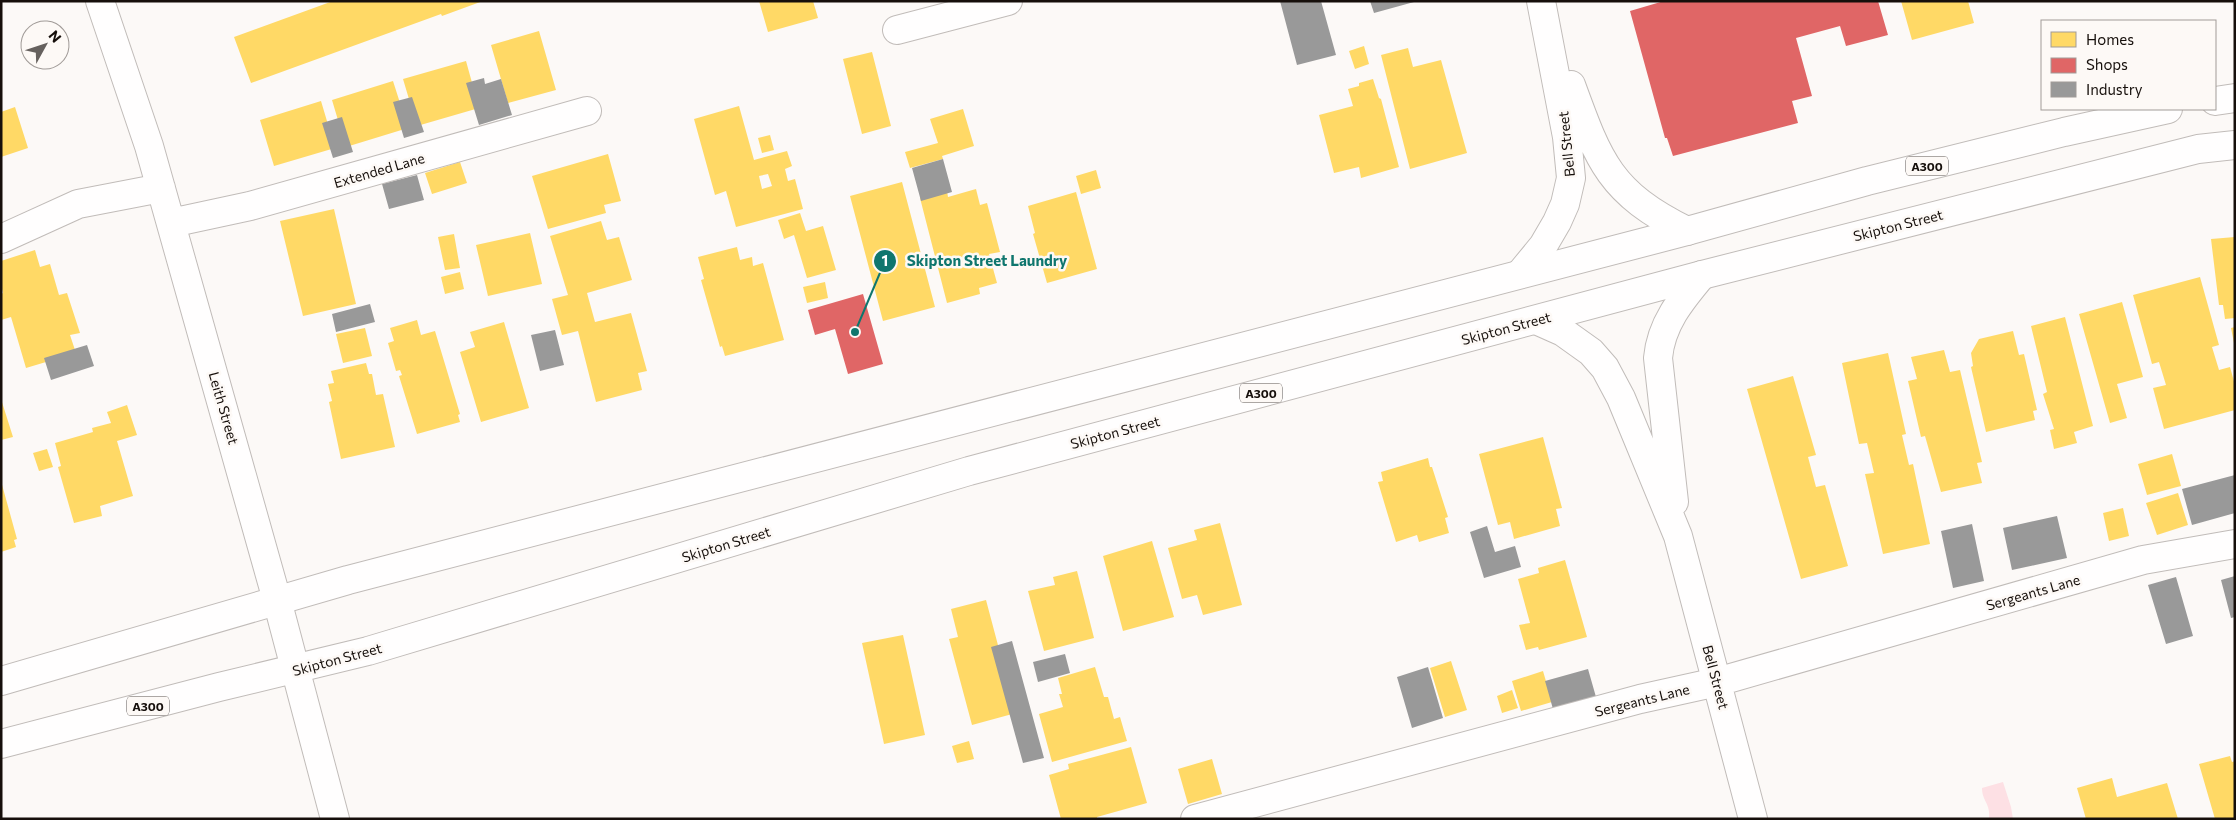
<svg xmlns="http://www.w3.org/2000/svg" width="2236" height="820" viewBox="0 0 2236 820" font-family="Commissioner,sans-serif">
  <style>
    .water { fill: #fde0e4 }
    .homes { fill: #ffd966; fill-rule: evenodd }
    .shops { fill: #e06666 }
    .industry { fill: #999 }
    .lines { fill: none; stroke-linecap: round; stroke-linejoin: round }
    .minor-casing { stroke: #c1bcb9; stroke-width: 30 }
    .major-casing { stroke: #c1bcb9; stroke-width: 30 }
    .highway-casing { stroke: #c1bcb9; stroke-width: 30 }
    .minor { stroke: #fffefe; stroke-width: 28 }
    .major { stroke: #fffefe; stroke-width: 28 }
    .highway { stroke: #fffefe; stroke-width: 28 }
    .labels { text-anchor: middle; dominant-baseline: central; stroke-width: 5; stroke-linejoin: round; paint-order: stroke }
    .shield { fill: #fdf9f6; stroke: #5b5552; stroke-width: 1 }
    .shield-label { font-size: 12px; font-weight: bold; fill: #160f0b }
    .street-label { font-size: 14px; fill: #160f0b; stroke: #fdf9f6 }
    .leader { fill: none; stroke: #0f766e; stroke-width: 2 }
    .callout-dot { fill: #0f766e; stroke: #fdf9f6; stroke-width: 2 }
    .mark-label { font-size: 15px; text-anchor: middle; font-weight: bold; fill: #fff }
    .callout-label { font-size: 15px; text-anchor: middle; font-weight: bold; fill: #0f766e; stroke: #fdf9f6; stroke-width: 5; stroke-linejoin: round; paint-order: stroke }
  </style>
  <rect width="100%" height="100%" fill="#fcf9f7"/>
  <path class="water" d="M2003,782L2011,807L2013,819H1989C1991,804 1982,801 1982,788Z"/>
  <path class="homes" d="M333,1H483L442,16L441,14L251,83L234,37Z
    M759,1H813L818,18L768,32Z
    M1901,1H1968L1974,23L1912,40Z
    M539,31L556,90L508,103L491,45Z
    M1364,46L1369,64L1355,69L1349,51Z
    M1408,48L1413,67L1441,60L1467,153L1410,169L1381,55Z
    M872,52L891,126L862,134L843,59Z
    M466,61L479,108L417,126L403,79Z
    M1373,79L1379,98L1381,99L1399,167L1361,178L1359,167L1334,173L1319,115L1353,106L1348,89L1359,86V83Z
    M393,81L408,128L346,147L332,100Z
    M321,101L335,148L274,166L260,120Z
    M739,106L754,160L787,151L792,166L785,169L788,181L795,179L803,209L736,227L726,191L715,195L694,119ZM768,174L772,186L762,189L759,176Z
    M15,107L28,148L1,157V112Z
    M963,109L974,146L942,156L943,159L910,168L905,152L938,143L930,119Z
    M770,135L774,150L762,153L758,138Z
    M608,154L621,201L604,205L606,213L548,229L532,176Z
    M460,162L467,183L432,194L425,173Z
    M1096,170L1101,188L1081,194L1076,176Z
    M902,182L935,307L883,321L850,196Z
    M976,189L980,205L987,203L1000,252L989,254L997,283L979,288L980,294L947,303L920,198L947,191L948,197Z
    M1076,192L1097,269L1047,283L1033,234L1035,233L1028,206Z
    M334,209L356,304L303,316L280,221Z
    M800,213L806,231L823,226L836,270L807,278L794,235L784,239L778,220Z
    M601,221L607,240L619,237L632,280L587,293L595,322L631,313L647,371L638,373L642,390L596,402L578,331L562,335L552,299L568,295L550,236Z
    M530,233L542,284L488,296L476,245Z
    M454,234L460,268L445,270L438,237Z
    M2235,237V318L2225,319L2223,305H2219L2211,239Z
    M737,247L740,260L752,257L753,266L763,263L784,340L725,356L722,346L720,347L701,280L704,279L698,257Z
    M35,250L40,267L50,264L59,295L67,293L80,333L70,335L76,353L26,368L11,317L1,320V294L3,293L1,285V261Z
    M460,272L464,289L445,294L441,277Z
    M2200,277L2219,345L2212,347L2219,370L2230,367L2235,385V410L2164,429L2153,388L2166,385L2159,362L2152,364L2133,295Z
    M825,282L828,298L807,303L803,287Z
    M2122,302L2143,377L2117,384L2127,418L2110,423L2079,314Z
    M2065,317L2093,426L2074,432L2077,443L2054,449L2050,430L2054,429L2043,394L2047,392L2031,326Z
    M417,320L421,335L435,331L460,414L458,415L460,422L417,434L399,376L402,375L400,370L396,371L388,343L394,341L390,328Z
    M504,322L529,408L481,422L460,352L475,347L470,332Z
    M2235,327V343H2234L2231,328Z
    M365,328L372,356L343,363L336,334Z
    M2013,331L2019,355L2024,354L2037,410L2033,411L2035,420L1986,432L1971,367L1973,366L1971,353L1979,339Z
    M1944,350L1950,372L1960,370L1982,462L1977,463L1982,483L1941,492L1925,436L1921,437L1908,381L1917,379L1911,357Z
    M1888,353L1906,434L1902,435L1909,465L1913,464L1930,544L1883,554L1865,474L1874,473L1867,443L1859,444L1842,363Z
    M366,363L369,374H372L376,395L383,394L395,447L341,459L329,402L332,401L328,384L334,383L331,371Z
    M1793,376L1816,455L1808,457L1816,487L1825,485L1848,566L1801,579L1747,389Z
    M1,399L13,437L1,440Z
    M127,405L137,435L117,441L133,496L100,506L102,516L74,523L58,467L61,466L55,443L93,432L92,428L111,423L107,412Z
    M1543,437L1562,508L1556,509L1560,526L1514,539L1510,522L1498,525L1479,454Z
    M47,449L53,467L39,471L33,453Z
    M2172,454L2181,486L2147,495L2138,464Z
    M1428,458L1430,467H1432L1448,517L1445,518L1449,533L1419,542L1417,535L1396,542L1378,482L1383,481L1381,472Z
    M1,481L17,539L14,540L16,547L1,552Z
    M2178,493L2188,525L2157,535L2146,503Z
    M2123,508L2129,536L2109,541L2103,513Z
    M1220,523L1242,605L1203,615L1197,595L1182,599L1168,548L1197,540L1194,530Z
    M1152,541L1174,617L1123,631L1103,556Z
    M1565,560L1587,637L1539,650L1538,647L1526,650L1519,625L1530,623L1518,579L1539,573L1538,568Z
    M1077,571L1094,638L1044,651L1028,591L1055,585L1053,577Z
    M986,600L1016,713L972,725L949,639L958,637L951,609Z
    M903,635L925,735L884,744L862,643Z
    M1451,661L1467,710L1445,717L1430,668Z
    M1095,667L1104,697H1108L1114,719L1120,717L1127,741L1052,762L1039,714L1063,707L1059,694H1062L1058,678Z
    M1543,671L1552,702L1521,711L1512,681Z
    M1512,690L1518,708L1502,713L1497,696Z
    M969,741L974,759L957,763L952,746Z
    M1131,747L1147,803L1097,817V819H1061L1049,775L1069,769L1068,764Z
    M2230,756L2232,762L2235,761V819H2215L2199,764Z
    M1212,759L1222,794L1188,804L1178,769Z
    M2112,778L2117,797L2167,783L2178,819H2086L2077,788Z"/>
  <path class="shops" d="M1664,1H1878L1888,35L1846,46L1840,26L1796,38L1812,96L1792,101L1798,123L1673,156L1667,138H1665L1630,11Z
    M863,294L883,364L848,374L835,329L815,335L808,310Z"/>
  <path class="industry" d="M1280,1H1321L1336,55L1297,65Z
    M1370,1H1414V2L1374,13Z
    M484,78L485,84L501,79L512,115L479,125L466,83Z
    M412,97L424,132L404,138L393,102Z
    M342,117L353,152L333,158L322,123Z
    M943,159L952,192L921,201L912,168Z
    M417,175L424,200L389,209L382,184Z
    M370,304L375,322L336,332L332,314Z
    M555,330L564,365L540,371L531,335Z
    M87,345L94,366L51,380L44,358Z
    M2235,475V513L2192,525L2182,489Z
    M2057,516L2067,558L2012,570L2003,528Z
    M1972,524L1984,581L1953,588L1941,531Z
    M1487,526L1495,552L1515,546L1521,567L1484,578L1470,532Z
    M2235,576V617L2231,618L2221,580Z
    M2176,577L2193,636L2166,644L2148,585Z
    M1012,641L1044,758L1023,763L991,647Z
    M1065,654L1070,673L1038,682L1033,662Z
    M1428,667L1443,718L1412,728L1397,677Z
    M1588,669L1596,697L1553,709L1545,681Z"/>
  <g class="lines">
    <g class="minor-casing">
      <path id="minor" d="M100,1L149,146L277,600
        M897,30L1008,1
        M1571,85C1599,162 1610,193 1687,231
        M171,223L250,206L587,111
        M1,239L78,204L161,188
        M1520,274L1543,246L1557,222L1565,204L1571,178L1567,137L1541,1
        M1536,320L1563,332L1591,352L1605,368L1621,398L1678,536L1753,819
        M1674,502L1658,358C1661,324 1681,300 1702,275
        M1195,819L1640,699L1717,682L2143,560L2235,544"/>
    </g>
    <g class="major-casing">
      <path id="major" d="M277,600L335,819"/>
    </g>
    <g class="highway-casing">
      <path id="highway" d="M2215,101L2235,98
        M1,681L348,580L1687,231L1867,181L2064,132L2168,109
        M1,744L219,687L368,651L969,471L1702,275L2198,149L2235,145"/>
    </g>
    <use href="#minor" class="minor"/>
    <use href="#major" class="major"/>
    <use href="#highway" class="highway"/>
  </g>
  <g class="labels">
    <g class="shield">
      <rect x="1906" y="156.5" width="42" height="19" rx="4"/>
      <rect x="1240" y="383.5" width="42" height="19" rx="4"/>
      <rect x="127" y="696.5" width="42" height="19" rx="4"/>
    </g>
    <g class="shield-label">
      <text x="1927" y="166">A300</text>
      <text x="1261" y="393">A300</text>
      <text x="148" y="706">A300</text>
    </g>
    <g class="street-label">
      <text transform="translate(1566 144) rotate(-96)">Bell Street</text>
      <text transform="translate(379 170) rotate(-16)">Extended Lane</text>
      <text transform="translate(1898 225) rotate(-14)">Skipton Street</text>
      <text transform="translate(1506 328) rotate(-15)">Skipton Street</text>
      <text transform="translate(224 408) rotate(74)">Leith Street</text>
      <text transform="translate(1115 432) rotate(-15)">Skipton Street</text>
      <text transform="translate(726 544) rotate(-17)">Skipton Street</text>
      <text transform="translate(2033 592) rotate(-16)">Sergeants Lane</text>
      <text transform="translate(337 659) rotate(-15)">Skipton Street</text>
      <text transform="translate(1716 677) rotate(75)">Bell Street</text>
      <text transform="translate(1642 700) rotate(-14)">Sergeants Lane</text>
    </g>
  </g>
  <path class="leader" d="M855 332L885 261"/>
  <g class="callout-dot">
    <circle cx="855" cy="332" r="5"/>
    <circle cx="885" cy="261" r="12"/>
  </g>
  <g class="mark-label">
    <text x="885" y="266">1</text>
  </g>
  <g class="callout-label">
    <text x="987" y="266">Skipton Street Laundry</text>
  </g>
  <rect width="2236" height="820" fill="none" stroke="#160f0b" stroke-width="5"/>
  <rect x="2041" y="20" width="175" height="90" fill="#fdf9f6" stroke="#a19b98"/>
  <rect x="2051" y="32" width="25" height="15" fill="#ffd966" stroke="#a19b98"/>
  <text x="2086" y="45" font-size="15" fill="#160f0b">Homes</text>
  <rect x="2051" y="58" width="25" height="15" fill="#e06666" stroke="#a19b98"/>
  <text x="2086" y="70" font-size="15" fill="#160f0b">Shops</text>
  <rect x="2051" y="82" width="25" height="15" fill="#999999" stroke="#a19b98"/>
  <text x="2086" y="95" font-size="15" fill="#160f0b">Industry</text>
  <g transform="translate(45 45) rotate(50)"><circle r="24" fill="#fdf9f6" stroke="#a19b98"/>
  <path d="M0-4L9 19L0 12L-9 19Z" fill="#66615e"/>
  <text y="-8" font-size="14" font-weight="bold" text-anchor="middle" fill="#160f0b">N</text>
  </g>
</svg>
